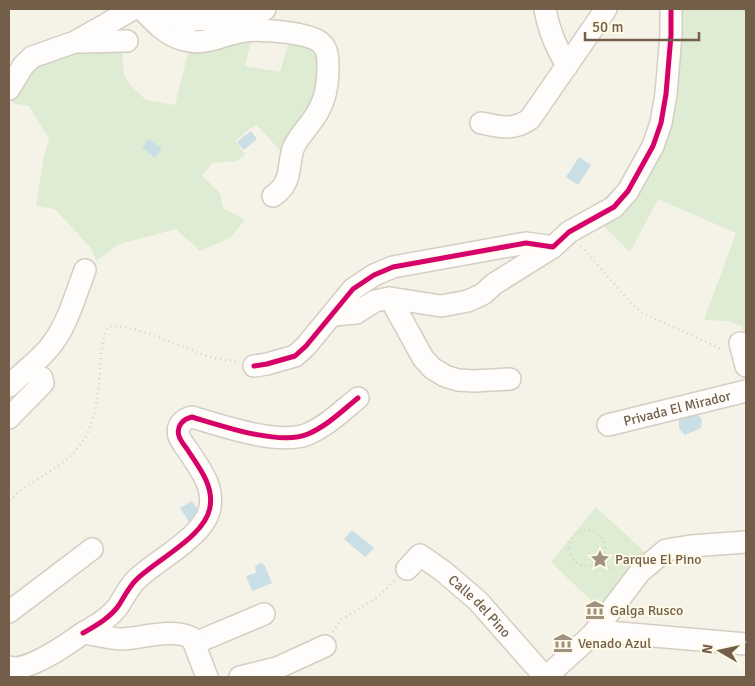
<svg xmlns="http://www.w3.org/2000/svg" width="755" height="686" viewBox="0 0 755 686" font-family="Signika,sans-serif">
  <style>
    .green { fill: #ddecd2 }
    .water { fill: #cadee5 }
    .lines { fill: none; stroke-linecap: round; stroke-linejoin: round }
    .minor-casing { stroke: #d4cec2; stroke-width: 24 }
    .path { stroke: #d7d0c9; stroke-width: 2.5; stroke-dasharray: 1 4; stroke-linecap: butt }
    .minor { stroke: #fefdfb; stroke-width: 21 }
    .cycleway-casing { stroke: #fff9e7; stroke-width: 8 }
    .cycleway { stroke: #d6006c; stroke-width: 5 }
    .labels { text-anchor: middle; dominant-baseline: central; stroke-width: 4; stroke-linejoin: round; paint-order: stroke }
    .street-label { font-size: 14px; fill: #725e49; stroke: #fff9e7 }
    .poi-label { font-size: 14px; fill: #725e49; stroke: #fff9e7; text-anchor: start }
  </style>
  <rect width="100%" height="100%" fill="#f5f2e7"/>
  <path class="green" d="M672,9H746V343L742,326L728,321L704,320L736,233L658,199L630,252L590,212L621,182L643,145L655,112Z
    M290,38L315,42L325,85L285,156L256,124L235,141L245,154L237,161L212,163L202,176L220,193L223,208L245,220L230,238L200,251L176,229L120,244L96,261L91,248L55,209L36,206L44,156L49,139L29,106L12,103L22,85L35,66L70,51L122,46L124,75L131,86L146,100L175,105L189,49L251,41L245,66L280,72Z
    M596,507L649,556L602,611L551,562Z"/>
  <path class="water" d="M251,131L257,139L244,150L237,142Z
    M149,139L162,149L155,158L142,148Z
    M579,157L591,165L578,185L566,177Z
    M695,412L702,419L701,428L685,435L679,428V418Z
    M192,501L202,516L190,523L180,508Z
    M352,530L374,548L365,557L344,539Z
    M261,563L265,566L272,583L252,591L246,576L256,573L255,566Z"/>
  <g class="lines">
    <g class="minor-casing">
      <g id="minor">
        <path d="M142,9C154,22 166,35 184,40C206,46 223,34 244,31C260,29 309,32 321,43C327,48 328,56 328,64C328,86 326,102 312,121C306,129 296,140 293,149C287,169 293,182 273,196"/>
        <path d="M165,9C180,20 193,28 207,10"/>
        <path d="M545,9C549,32 556,46 567,66"/>
        <path d="M197,19C221,21 245,24 265,9"/>
        <path d="M80,42L127,41"/>
        <path d="M9,89L23,66L32,57L75,42L133,9"/>
        <path d="M481,123C500,127 513,131 530,119L606,9"/>
        <path d="M390,298L423,358L432,368L445,376L458,380L474,381L510,379"/>
        <path d="M333,315L356,313L375,301L390,298L441,306L468,301L483,294L494,284L553,247"/>
        <path d="M740,343L746,366"/>
        <path d="M254,366L267,364L295,356L306,346L353,289L374,275L393,267L526,243L553,247L569,232L614,207L628,191L653,146L661,123L666,94L671,35V9"/>
        <path d="M9,386C22,373 37,362 49,348C67,327 75,296 85,270"/>
        <path d="M9,418L43,383L42,378L27,370"/>
        <path id="s1" d="M608,425L746,391"/>
        <path id="s2" d="M407,569L420,555L443,571L478,601L545,677"/>
        <path d="M9,612L92,549"/>
        <path d="M83,633C95,626 110,618 119,605C124,597 129,587 136,580C156,560 206,536 210,507C214,485 198,466 187,449C184,445 180,440 179,436C176,426 183,419 192,417C222,426 280,446 308,434C327,426 343,410 358,398"/>
        <path d="M592,635L608,632L746,644"/>
        <path d="M195,643L264,614"/>
        <path d="M9,667C26,673 68,644 83,633C95,634 111,639 122,639C142,638 173,628 192,638L207,677"/>
        <path d="M240,677L277,668L325,646"/>
        <path d="M546,677L592,635L640,572L666,550L691,546L746,542"/>
      </g>
    </g>
    <path class="path" d="M581,246L631,303L643,313L723,350
      M9,500C34,477 70,467 87,434C93,422 96,407 98,394C101,378 99,337 109,327C127,321 189,350 210,357C219,359 228,360 237,362
      M569 548a18 18 0 1 1 36 0a18 18 0 1 1-36 0Z
      M601,561L617,573
      M333,632L342,619L378,597L395,580"/>
    <use href="#minor" class="minor"/>
    <g class="cycleway-casing">
      <path id="cycleway" d="M254,366L267,364L295,356L306,346L353,289L374,275L393,267L526,243L553,247L569,232L614,207L628,191L653,146L661,123L666,94L671,35V9
        M83,633C95,626 110,618 119,605C124,597 129,587 136,580C156,560 206,536 210,507C214,485 198,466 187,449C184,445 180,440 179,436C176,426 183,419 192,417C222,426 280,446 308,434C327,426 343,410 358,398"/>
    </g>
    <use href="#cycleway" class="cycleway"/>
  </g>
  <defs>
    <g id="sight-bare" transform="scale(1.5)"><path d="M0-6L1.8-2.2L6-1.7L2.9 1.2L3.7 5.4L0 3.3L-3.7 5.4L-2.9 1.2L-6-1.7L-1.8-2.2Z" fill="#a09280" stroke="#fff9e7" stroke-width="2.5" paint-order="stroke"/></g>
    <g id="museum-bare" transform="scale(1.5)"><path d="M0-6L6-3V-2H-6V-3ZM-5-1h2V3h-2ZM-1-1h2V3h-2ZM3-1h2V3H3ZM-6 4H6V6H-6Z" fill="#a09280" stroke="#fff9e7" stroke-width="2.5" paint-order="stroke"/></g>
  </defs>
  <g fill-rule="evenodd">
    <use href="#sight-bare" x="600" y="559"/>
    <use href="#museum-bare" x="595" y="610"/>
    <use href="#museum-bare" x="563" y="643"/>
  </g>
  <g class="labels">
    <g class="street-label">
      <text stroke="none"><textPath href="#s1" startOffset="71">Privada El Mirador</textPath></text>
      <text stroke="none"><textPath href="#s2" startOffset="98">Calle del Pino</textPath></text>
    </g>
    <g class="poi-label">
      <text x="615" y="559">Parque El Pino</text>
      <text x="610" y="610">Galga Rusco</text>
      <text x="578" y="643">Venado Azul</text>
    </g>
  </g>
  <rect width="755" height="686" fill="none" stroke="#725e49" stroke-width="20"/>
  <g transform="translate(720 651) rotate(279)" stroke="#fff9e7" stroke-width="4" paint-order="stroke">
  <path d="M0-4L9 19L0 12L-9 19Z" fill="#725e49"/>
  <text y="-8" font-size="14" font-weight="bold" text-anchor="middle" fill="#725e49">N</text>
  </g>
  <path d="M585 32v8h114v-8" fill="none" stroke="#725e49" stroke-width="2.5"/>
  <text x="592" y="32" font-size="15" fill="#725e49" stroke="#fff9e7" stroke-width="4" paint-order="stroke">50 m</text>
</svg>
